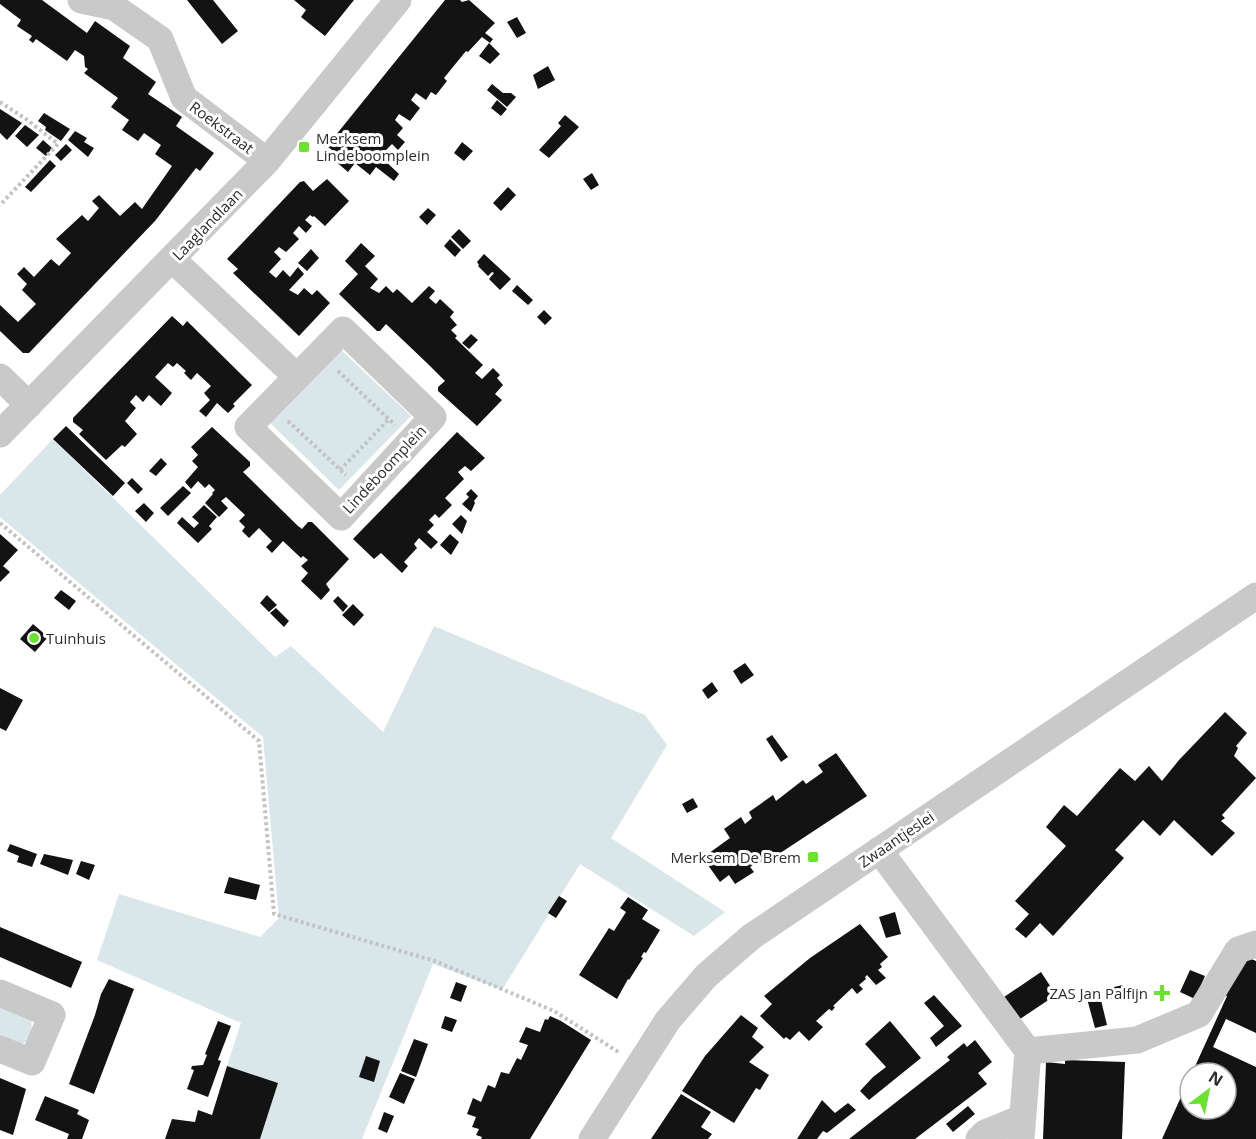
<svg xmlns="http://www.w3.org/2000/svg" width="1256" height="1139" viewBox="0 0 1256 1139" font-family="'Open Sans',sans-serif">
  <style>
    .green { fill: #d9e7ea }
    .building { fill: #131313 }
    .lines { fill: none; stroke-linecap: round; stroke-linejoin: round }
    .path { stroke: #c3c3c3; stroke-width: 4; stroke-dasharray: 3 3; stroke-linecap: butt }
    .minor { stroke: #c9c9c9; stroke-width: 27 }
    .poi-dot { fill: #6ae32f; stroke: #fff; stroke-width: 2 }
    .labels { text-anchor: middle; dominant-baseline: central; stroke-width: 6; stroke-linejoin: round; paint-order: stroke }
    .street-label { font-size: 15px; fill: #2c2c2c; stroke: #fff }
    .poi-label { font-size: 15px; fill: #2c2c2c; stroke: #fff; text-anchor: start }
  </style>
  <rect width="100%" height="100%" fill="#fff"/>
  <path class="green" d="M338,347L411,416L339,490L267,420Z
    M53,439L275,657L291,646L383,732L434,626L645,715L667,745L611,838L725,912L694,936L580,864L502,990L433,964L362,1139H260L278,1083L227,1066L241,1023L97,960L119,894L260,937L279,918L263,737L0,517V495Z
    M0,1003L31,1019C35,1047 22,1046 0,1041Z"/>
  <path class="building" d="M0,0H42L87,33L95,21L130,46L123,58L156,82L148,94L182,117L176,126L214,153L200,171L196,168L155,221L29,353H23L0,331V305L18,322L36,304L22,290L27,284L17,274L24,267L34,277L51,259L59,266L71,253L56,239L82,215L88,221L99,208L92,201L99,195L120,216L135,202L142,209L172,166L155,154L161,145L144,133L138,141L122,130L129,120L111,107L118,98L84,73L88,69L85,67L84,56L75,50L67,61L36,39L33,43L29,40L32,36L17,26L21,20L0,4Z
    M187,0H213L238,31L222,44Z
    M294,0H354L325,36L301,17L306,10Z
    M445,0H460L462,2L469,0L495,23L485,33L493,39L490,43L482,37L468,52L466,51L444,78L447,81L436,95L431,92L426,100L416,93L411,100L420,108L410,121L399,114L395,120L403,128L397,135L405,142L398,150L392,144L380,156L399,174L394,181L376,167L370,175L355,163L348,172L334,160L338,155L327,146Z
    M517,17L526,33L517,38L507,22Z
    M489,43L500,54L490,64L479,56Z
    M548,66L555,80L538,89L533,75Z
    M492,84L503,93H511L516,97L507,107L487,90Z
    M497,100L507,109L501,116L491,108Z
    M0,109L22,123L7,140L0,133Z
    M44,113L70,129L61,141L45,130L46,127L38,121Z
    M565,115L579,127L549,158L539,150L561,126L558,123Z
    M25,125L39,135L27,147L15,136Z
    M75,131L87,138L84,142L94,148L88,157L68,140Z
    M43,140L52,148L46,156L36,148Z
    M462,142L473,151L464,161L454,153Z
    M66,144L72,150L61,161L55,155Z
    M50,160L56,166L31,192L25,187Z
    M592,173L599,185L591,190L583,179Z
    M327,179L349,201L325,226L314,216L313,217L310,215L305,220L312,226L306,233L299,226L293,233L299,239L286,252L279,247L274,252L281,259L269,272L276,278L283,270L290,277L298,267L304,274L289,290L298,295L304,288L312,295L317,290L330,303L299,336L233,273L238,269L227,259L300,182L304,181L313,191Z
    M508,187L516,195L501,211L493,203Z
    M428,208L436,215L427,225L419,217Z
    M459,229L471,241L463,249L451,237Z
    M450,239L461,250L455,257L444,246Z
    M361,243L375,256L365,266L378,279L370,288L379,293L386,286L393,293L397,289L412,303L429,286L435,291L429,298L436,304L440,299L454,312L450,317L457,325L451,330L457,336L455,338L483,365L475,373L482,379L493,368L500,375L497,378L503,385L495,394L502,400L477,426L438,391V387L445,381L429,365L386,324L380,331H377L339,294L358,274L345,261Z
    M311,249L319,258L307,271L298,263Z
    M484,254L511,279L500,290L489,279L494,273L492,272L488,276L478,266L479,265L477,262Z
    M517,285L533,300L528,305L512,291Z
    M544,310L552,318L545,325L537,317Z
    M172,316L183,326L187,321L252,385L233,404L235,406L228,413L217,403L206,417L199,411L210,400L204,393L211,386L197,373L191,380L184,373L186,371L177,363L173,367L168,363L155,377L172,393L161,406L149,395L143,402L136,395L130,402L136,408L125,421L137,434L125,447L122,445L106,460L79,434L83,430L73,422V418Z
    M471,334L478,340L469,349L462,343Z
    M66,426L125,483L113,496L53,439Z
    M212,427L250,462V466L243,472L298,526L302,529L308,522H312L349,559L326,584L330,590L321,600L301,581L308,573L301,566L308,560L303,556L301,558L283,541L272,553L266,547L272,541L259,528L249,538L242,531L245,527L239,521L245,515L226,497L221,501L228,508L219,517L205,503L213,494L212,493L215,490L209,484L205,488L198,481L191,489L185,482L198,467L192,461L198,455L191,447Z
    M457,432L485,458L471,471L465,466L458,472L464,479L445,498L452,505L439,518L435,514L429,520L434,525L427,532L438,542L431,549L419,538L414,544L417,548L404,562L408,566L402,573L381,553L374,559L353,539Z
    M161,458L167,464L156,476L149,471Z
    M132,478L143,489L138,494L127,483Z
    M183,486L191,493L168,516L160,508Z
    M471,489L478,496L474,501L475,503L471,512L462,504L469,497L466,494Z
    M144,503L154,513L146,522L135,511Z
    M204,505L217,517L209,526L212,529L198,543L177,523L182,517L194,528L199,523L192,517Z
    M461,515L467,521L462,534L452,524Z
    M0,534L18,550L3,566L10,572L0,582Z
    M450,534L459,542L451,555L440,545Z
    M61,590L76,601L69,610L54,598Z
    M267,595L277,605L269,612L260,603Z
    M338,596L348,606L343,612L333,601Z
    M353,604L364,615L354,626L342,615Z
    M276,608L289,621L284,627L270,613Z
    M33,624L48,637L35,652L20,639Z
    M745,663L754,675L741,684L733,671Z
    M712,682L718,691L708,699L702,690Z
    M0,688L23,700L6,731L0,728Z
    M1225,712L1247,733L1236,746L1238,748L1234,756L1256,778L1222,815L1225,818L1221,821L1235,833L1212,856L1174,820L1160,836L1143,820L1115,850L1124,858L1053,936L1040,923L1026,938L1015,929L1029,914L1015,901L1066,846L1046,827L1064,805L1077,816L1120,768L1135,781L1149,766L1162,781L1179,760Z
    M772,735L788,757L781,762L766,739Z
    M836,753L867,796L765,863L758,862L750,867L754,872L735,884L729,875L720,882L705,861V856L730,838L724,829L741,817L745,824L752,818L749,812L773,795L776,801L803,780L806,784L823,772L818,765Z
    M693,798L698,807L687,813L682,804Z
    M10,844L37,854L32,867L17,862L19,856L7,851Z
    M44,854L73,860L68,875L40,864Z
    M81,861L95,865L89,880L76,874Z
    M229,877L260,885L256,900L224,893Z
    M559,896L567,901L556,918L548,913Z
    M628,897L648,910L642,919L660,930L646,953L644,952L641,957L643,958L629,980L628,979L617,999L579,975L609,928L614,931L626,912L620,908Z
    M895,912L901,934L886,938L879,917Z
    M860,924L888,957L880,964L882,967L878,970L886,978L876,985L867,975L865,977L866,979L859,985L863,989L857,994L852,988L833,1006L835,1007L832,1011L829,1009L816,1021L823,1027L809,1041L799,1031L790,1040L786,1037L784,1039L760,1016L772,1004L764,996L810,958Z
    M0,927L82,962L71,988L0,957Z
    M1245,956L1256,961V1033L1226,1019L1213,1047L1256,1067V1139H1162L1190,1077V1109H1226V1073H1192L1227,996L1221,993Z
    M1190,970L1205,976L1195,999L1180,992Z
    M1041,972L1056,995L1020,1019L1004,997Z
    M109,979L134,989L94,1094L69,1084L95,1015L101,994Z
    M456,982L467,986L461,1002L450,998Z
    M1123,985L1126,995L1108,999L1105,989Z
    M1099,992L1107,1025L1095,1028L1086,995Z
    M934,995L962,1026L936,1047L930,1038L944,1026L924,1003Z
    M741,1015L758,1028L752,1037L764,1047L749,1062L769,1075L760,1090L756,1088L734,1123L682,1091L705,1056Z
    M445,1016L457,1020L452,1032L441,1028Z
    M550,1016L561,1021L591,1040L530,1139H481L482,1137L476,1135L479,1129L472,1127L476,1117L467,1114L473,1098L481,1102L488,1085L495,1088L501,1072L509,1074L517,1058L521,1060L528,1045L519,1042L526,1027L540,1032L545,1019L548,1020Z
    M218,1021L231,1026L218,1060L221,1061L208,1097L187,1089L194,1070L191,1069L192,1066L203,1065L207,1055L205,1054Z
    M890,1021L921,1058L869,1100L860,1091L873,1077L886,1067L865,1044Z
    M414,1039L428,1044L416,1077L401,1071Z
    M975,1040L992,1062L978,1073L987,1084L915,1139H849L950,1060L947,1057L964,1043L967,1047Z
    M366,1056L380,1061L374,1082L359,1077Z
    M1065,1060L1125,1062L1122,1139H1043L1046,1062L1065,1064Z
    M227,1066L278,1083L260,1139H165L172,1119L195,1122L198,1110L212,1115Z
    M400,1073L415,1079L404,1104L389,1097Z
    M0,1078L26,1089L13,1135L0,1130Z
    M681,1094L711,1112L701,1127L712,1134L708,1139H651Z
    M45,1096L79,1110L77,1114L89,1120L82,1139H67L69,1134L35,1120Z
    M822,1100L835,1113L848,1103L856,1110L827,1133L823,1131L817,1139H797Z
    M968,1106L975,1114L953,1132L946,1124Z
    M384,1112L394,1116L387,1133L378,1129Z"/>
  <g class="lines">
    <path class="path" d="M0,102L26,119L58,144L0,205
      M338,371L395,425
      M288,421L346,475
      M340,470L389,419
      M0,523L259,741L274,914L435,961L554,1011L620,1053"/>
    <path class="minor" d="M81,0L114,7L160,39L184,98L267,161
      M172,259L297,377
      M343,330L433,417L341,517L248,427Z
      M0,377L29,405
      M0,434L267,161L398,0
      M879,850L1028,1051L1137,1040L1199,1014L1238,950L1256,944
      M0,993L52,1015L32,1062L0,1049
      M592,1139L668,1020L706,976L751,937L1256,596
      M979,1139L985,1133L1022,1118
      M1021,1139L1028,1051"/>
  </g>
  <g class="poi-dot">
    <rect x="298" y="141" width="12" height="12" rx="3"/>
    <circle cx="34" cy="638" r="6"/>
    <rect x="807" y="851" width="12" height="12" rx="3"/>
    <path d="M1159 984h6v6h6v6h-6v6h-6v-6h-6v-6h6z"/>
  </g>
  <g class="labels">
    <g class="street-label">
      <text transform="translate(222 127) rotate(37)">Roekstraat</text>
      <text transform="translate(207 224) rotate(-46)">Laaglandlaan</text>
      <text transform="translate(384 469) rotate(-47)">Lindeboomplein</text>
      <text transform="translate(896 839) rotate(-34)">Zwaantjeslei</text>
    </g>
    <g class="poi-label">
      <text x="316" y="138">Merksem<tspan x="316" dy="17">Lindeboomplein</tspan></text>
      <text x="46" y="638">Tuinhuis</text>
      <text x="801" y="857" text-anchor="end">Merksem De Brem</text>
      <text x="1148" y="993" text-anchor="end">ZAS Jan Palfijn</text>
    </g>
  </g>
  <g transform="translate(1208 1091) rotate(32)"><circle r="28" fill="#ffffff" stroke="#ababab" stroke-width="1.5"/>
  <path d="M0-4.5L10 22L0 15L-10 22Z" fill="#6ae32f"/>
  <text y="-9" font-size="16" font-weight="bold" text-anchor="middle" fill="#2c2c2c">N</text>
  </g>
</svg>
